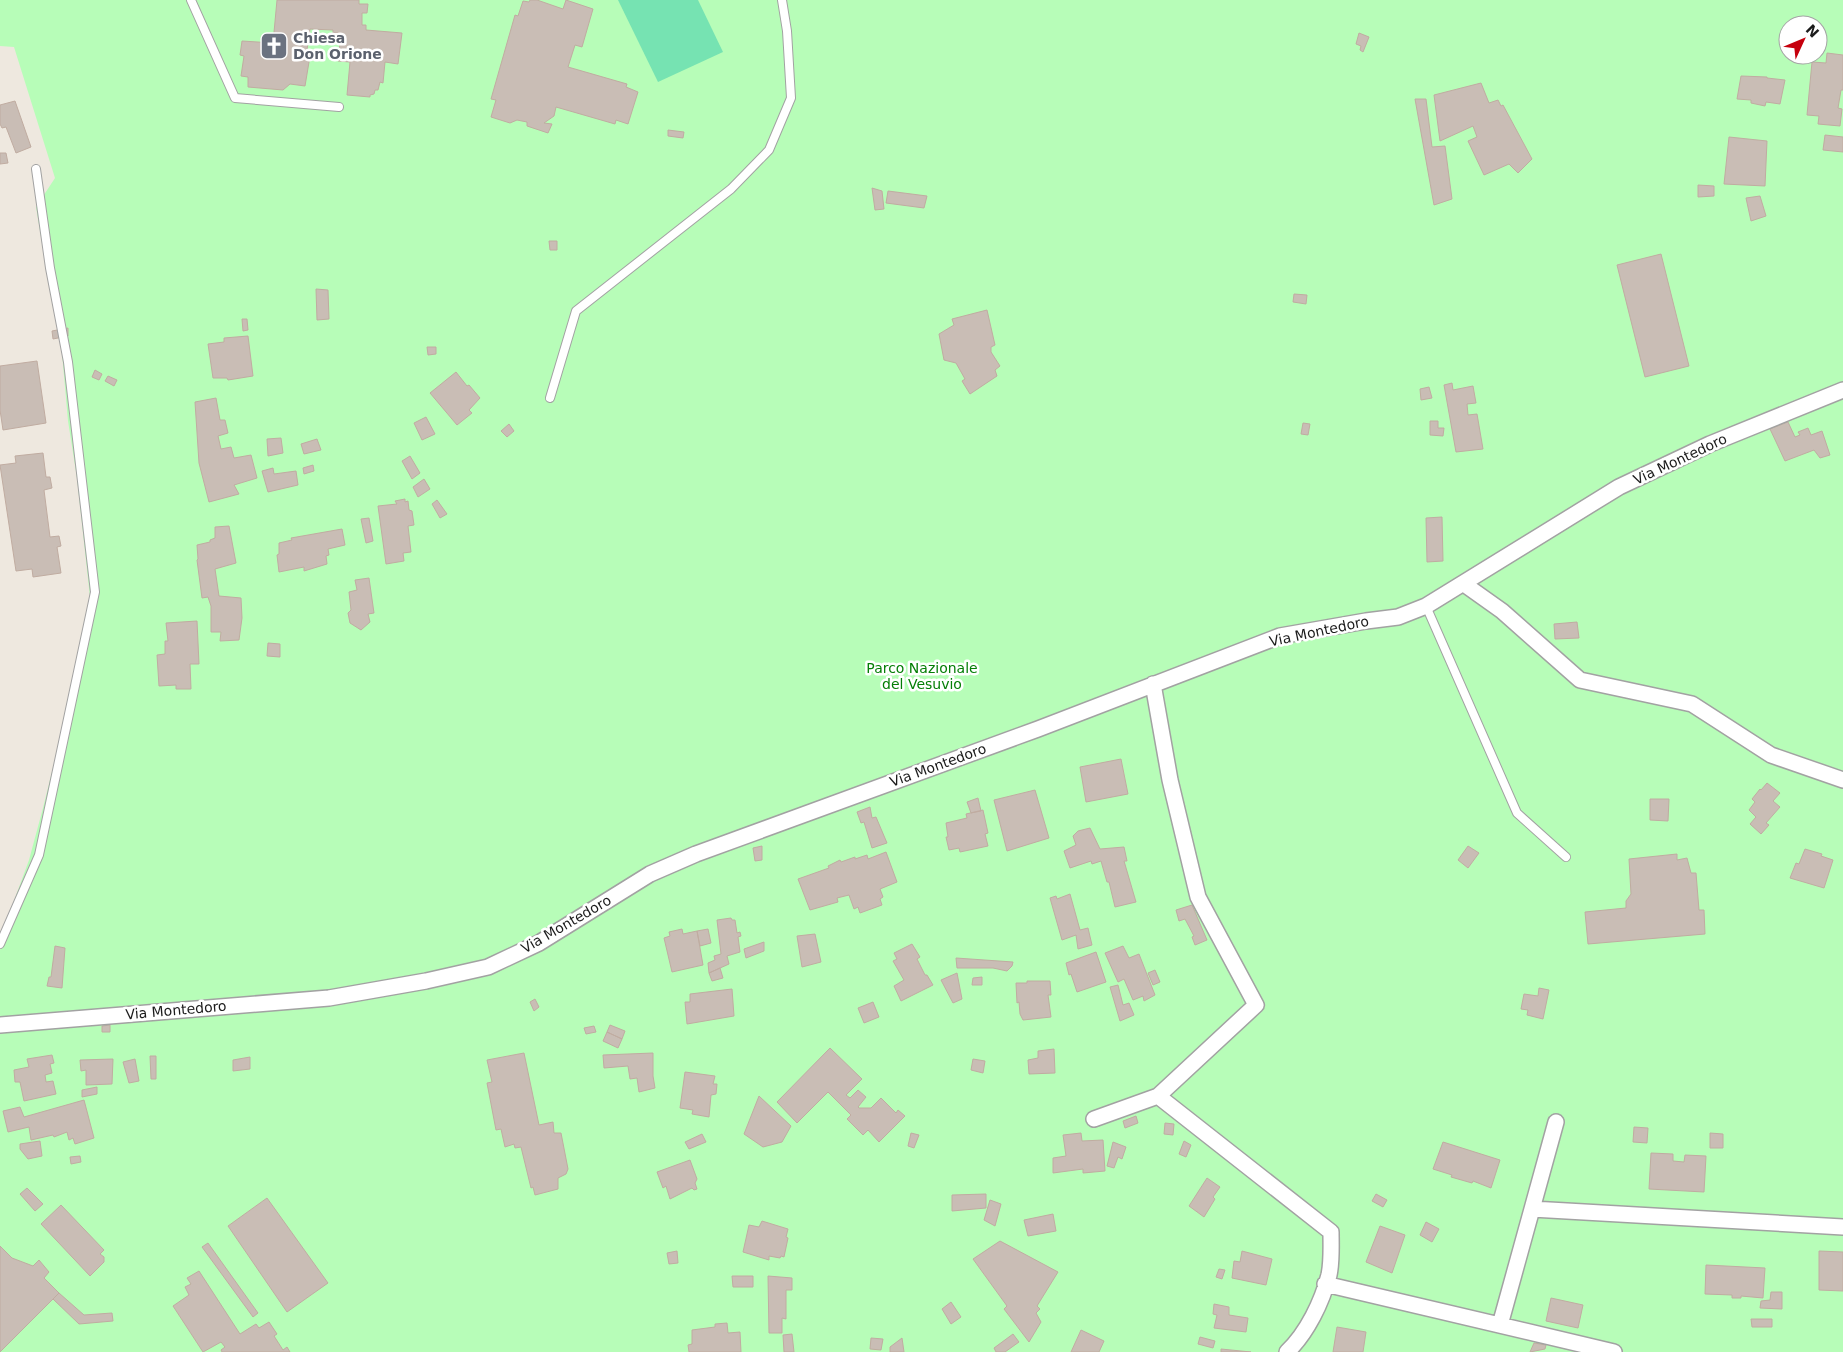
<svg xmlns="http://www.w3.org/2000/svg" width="1843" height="1352" viewBox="0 0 1843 1352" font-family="'DejaVu Sans',sans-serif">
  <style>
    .park { fill: #b7fdb8; fill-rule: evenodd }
    .pitch { fill: #76e3b2 }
    .building { fill: #c9bdb5; stroke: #c0aca1 }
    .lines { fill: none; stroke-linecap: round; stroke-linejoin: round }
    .service-casing { stroke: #a2a2a2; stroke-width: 10 }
    .minor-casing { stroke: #a2a2a2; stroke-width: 18 }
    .service { stroke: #fff; stroke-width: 8 }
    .minor { stroke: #fff; stroke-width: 15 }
    .labels { text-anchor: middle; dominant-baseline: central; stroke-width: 5; stroke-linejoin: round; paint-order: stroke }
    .worship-label { font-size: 14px; font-weight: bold; fill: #5b616d; stroke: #fff; text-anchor: start }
    .street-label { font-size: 14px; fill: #1b1b1b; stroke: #fff }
    .park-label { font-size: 14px; fill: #047e06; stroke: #fff }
  </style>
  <rect width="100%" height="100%" fill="#eee8df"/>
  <path class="park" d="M0,0H1843V1352H0V939L29,860L43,808L61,736L90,597L77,478L68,421L59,319L45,260L36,207L55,178L14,47L0,46ZM1788,25H1818V55H1788Z"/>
  <path class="pitch" d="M618,0H698L723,52L658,82Z"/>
  <path class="building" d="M277,0H359V4H368L367,13H362V25H366V30L402,33L398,64L385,62L383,83L380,82L378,90H375L374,94L370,95V97L347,95L350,62L338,61L341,33H333V30L310,29L307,50H311L305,86L290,84L283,90L248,87V77L241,76L244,56L240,55L242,41L273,43Z
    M530,0H537L563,9L566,0L593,9L582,47L575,45L568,67L627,84L626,87L638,92L628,124L616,120L615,124L556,107L554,116L544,123L552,124L548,133L527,126V122L517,120L510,123L491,117L496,100L491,99L515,15L518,16L523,1L529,2Z
    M1359,33L1369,37L1363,52L1360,50L1361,46L1356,44Z
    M1827,53L1843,55V90H1841L1838,108L1842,109L1840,126L1818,124L1819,116L1807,115L1812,62L1826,63Z
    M1741,76L1767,77V78L1785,80L1780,104L1766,102L1765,106L1751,103V100L1737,99Z
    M1481,83L1489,103L1498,100L1501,106L1503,105L1532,159L1518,173L1509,164L1484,175L1468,141L1477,137L1473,126L1440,141L1434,95Z
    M1415,99H1426L1432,147L1445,146L1452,199L1434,205Z
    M15,101L31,147L16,153L6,127L2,128L0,124V105Z
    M668,130L684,132L683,138L668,136Z
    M1825,135L1843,137V152L1823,150Z
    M1729,137L1767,141L1765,186L1724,184Z
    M0,153H6L8,163L0,164Z
    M1698,185L1714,186V196L1698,197Z
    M872,188L882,191L884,209L875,210Z
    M888,191L927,196L924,208L886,203Z
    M1760,196L1766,216L1751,221L1746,198Z
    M549,241H557V250H550Z
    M1661,254L1689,366L1645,377L1617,265Z
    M316,289L328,290L329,319L317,320Z
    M1294,294L1307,295L1306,304L1293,302Z
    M987,310L995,345L991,347V352L1000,366L995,370L997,376L970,394L962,381L965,379L956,363L944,360L939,334L954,325L952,319Z
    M242,319H247L248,330L243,331Z
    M68,328V336L53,339L52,331Z
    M248,336L253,376L228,380L227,378H213L208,344L224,342V338Z
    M427,347H436V354L428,355Z
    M37,361L46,423L3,430L0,410V366Z
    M95,370L102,374L99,380L92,377Z
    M456,372L467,386L469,385L480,398L469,410L472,413L457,425L430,393Z
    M108,376L117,380L114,386L105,381Z
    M1452,383L1453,390L1473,386L1476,403L1467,404L1468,415L1477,414L1483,449L1456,452L1444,385Z
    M1429,387L1432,398L1421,400L1420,389Z
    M216,398L220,420H225L228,433L218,436L221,449L231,447L234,458L251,455L257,478L234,485L239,494L209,502L199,463L195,402Z
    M426,417L435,434L422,440L414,423Z
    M1430,421H1438V428H1444L1443,436L1430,435Z
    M1788,422L1795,437L1800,435L1798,432L1808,428L1811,435L1822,431L1830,455L1820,458L1814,450L1785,461L1770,429Z
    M1303,423L1310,424L1308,435L1301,434Z
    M509,424L514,431L507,437L501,431Z
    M281,438L283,453L268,456L267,439Z
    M317,439L321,450L304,454L301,444Z
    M43,453L46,477H50L52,488L44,490L50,537L59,536L61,546L57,547L61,573L33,577L32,569L16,571L0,465L16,463L15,456Z
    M410,456L420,473L412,479L402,461Z
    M313,465L314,471L304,474L303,468Z
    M273,468L274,474L296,471L298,485L268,492L262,471Z
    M424,479L430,489L418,497L413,487Z
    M405,499V502L408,501L409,510L412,511L414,525L408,526L411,552L403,553L404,561L386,564L378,506L397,504L395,501Z
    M437,500L447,514L440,518L432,504Z
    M1442,517L1443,561L1427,562L1426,518Z
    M369,518L373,541L366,543L361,519Z
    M229,526L236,563L215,569L219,596L241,598L242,618L239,640L220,641L221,632H211V606L208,597L202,598L197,560L198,559L197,545L210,542V540L215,538V527Z
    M342,529L345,545L328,549L329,555L326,556L327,564L304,571V567L279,572L277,555L279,554V543L292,540L291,538Z
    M369,578L374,613L368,614L370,622L361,630L350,623L348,613L351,610L349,592L357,590L355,580Z
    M197,621L199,664H190L191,689H176V685L159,686L157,655L165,654V641H168L166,623Z
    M1577,622L1579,638L1555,639L1554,624Z
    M268,643L280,644V657L267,656Z
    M1121,759L1128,794L1086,802L1080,767Z
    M1767,783L1780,793L1773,801L1780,807L1766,823L1769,825L1761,834L1750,824L1756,817L1749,810L1755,802L1752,799L1760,789L1761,790Z
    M1035,790L1049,838L1007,851L994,800Z
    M978,798L981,811L971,813L967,802Z
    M1650,799H1669L1668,821L1650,820Z
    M870,807L872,818L876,817L887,843L872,848L864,822L861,823L857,812Z
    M983,810L988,833L985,834L988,846L960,852L959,848L949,850L946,837H948L946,823L967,818L966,814Z
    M1090,828L1100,849L1124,847L1127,861H1124L1136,902L1115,907L1109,882H1107L1101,861L1092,864L1091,861L1070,868L1064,851L1076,845L1073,836L1078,831Z
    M762,846V860L755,861L753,848Z
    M1468,846L1479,853L1468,868L1458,860Z
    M1805,849L1822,854L1821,856L1833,860L1824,888L1790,878L1796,863L1799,864Z
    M886,852L897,882L880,889L883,897L880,899L882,905L860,913L858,907L854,909L849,895L837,898L838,902L810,910L798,879L829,868L828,866L840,860L841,862L855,857V859L867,855L868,859Z
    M1677,854V860L1687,858L1691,873H1696L1699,910H1704L1705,934L1588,944L1585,912L1626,908V901L1631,894L1629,859Z
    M1070,894L1080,930L1088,928L1092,945L1078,949L1076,935L1062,940L1050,898L1056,896L1057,899Z
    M1192,905L1207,940L1195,945L1192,937L1194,936L1185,919L1179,921L1176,910Z
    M731,918L732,920H735L737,933L740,932L741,936L738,937L740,952L727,956L729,964L709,973L708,963L715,960L714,956L721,954L717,920Z
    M682,929L683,934L697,931L703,965L672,972L664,938L670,936L669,932Z
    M708,929L711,943L700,946L697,931Z
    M815,934L821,962L802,967L797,936Z
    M764,942V951L746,958L744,949Z
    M912,944L920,957L917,959L925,975H927L933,985L901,1001L894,986L904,980L893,961L897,959L894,953Z
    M55,946L65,948L62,988L47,986L49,977H51Z
    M1123,946L1129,958L1139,954L1155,995L1144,1001L1143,996L1133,1000L1124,979L1118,982L1105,953Z
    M1096,952L1106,982L1077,992L1071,974L1069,975L1066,963Z
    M956,958L1013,962L1012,966L1007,971L993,968H957Z
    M720,968L723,978L712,981L709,973Z
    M1155,970L1160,982L1153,985L1148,973Z
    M957,973L962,999L953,1003L941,980Z
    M982,977V985H972L973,978Z
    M1027,981H1050L1051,995H1048L1051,1017L1023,1020L1020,1014L1019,1002L1017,1003L1016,983H1027Z
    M1118,985L1123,1005L1129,1003L1134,1015L1120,1021L1110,987Z
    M1539,988L1549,990L1543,1019L1527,1015L1528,1010L1521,1009L1524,994L1538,996Z
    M732,989L734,1016L687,1024L685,1002H690V994Z
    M535,999L539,1007L534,1011L530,1002Z
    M873,1002L879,1017L864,1023L858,1008Z
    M110,1025V1032H102V1026Z
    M610,1025L625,1031L622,1039L607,1032Z
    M594,1026L596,1032L586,1034L584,1028Z
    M607,1032L622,1039L618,1048L603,1041Z
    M830,1048L862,1079L846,1095L850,1098L858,1090L866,1097L858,1107L859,1108H871L881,1098L896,1113L898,1110L905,1116L879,1142L868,1130L863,1135L847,1119L851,1115L828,1092L797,1123L777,1102Z
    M1054,1049L1055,1073L1029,1074L1028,1060L1038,1058V1051Z
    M524,1053L539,1125L553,1122L554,1133H561L568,1169L566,1174L558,1178V1189L535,1195L533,1187L531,1188L521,1147L515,1148L514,1144L505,1147L501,1129L496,1130L487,1083L492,1082L487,1060Z
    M653,1053V1076L655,1088L639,1092L637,1078L630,1079L628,1066L604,1068L603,1055Z
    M52,1055L54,1063L50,1064L52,1073L45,1075L46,1082L53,1081L56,1094L24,1101L20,1082H15L14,1070L29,1067L27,1059Z
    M150,1056H156V1079H151Z
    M250,1057V1069L233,1071V1060Z
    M113,1059L112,1084L86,1085V1070L81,1071L80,1060Z
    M135,1059L139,1081L129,1083L123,1062Z
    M973,1059L985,1061L983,1073L971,1070Z
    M685,1072L715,1076L713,1084H717L716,1094L711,1095L709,1117L692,1114L693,1110L680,1108Z
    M97,1087V1094L82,1097V1090Z
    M759,1096L791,1126L782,1142L763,1147L744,1134Z
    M84,1100L94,1138L75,1144L73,1138L69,1140L67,1132L54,1137L53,1135L31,1140L29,1127L8,1132L3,1111L20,1107L24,1117Z
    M1136,1116L1138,1123L1125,1128L1123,1121Z
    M1165,1123L1174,1124L1173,1135L1164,1134Z
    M1634,1127L1648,1128L1647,1143L1633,1142Z
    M911,1133L919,1135L914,1148L908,1146Z
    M1081,1133L1082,1141L1103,1140L1105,1171L1083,1173V1169L1053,1173V1158L1066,1156L1063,1135Z
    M1710,1133L1723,1134V1148H1710Z
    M702,1134L706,1142L689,1149L685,1142Z
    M40,1141L42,1156L28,1159L20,1149V1144Z
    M1184,1141L1191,1145L1186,1157L1179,1154Z
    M1113,1142L1126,1147L1122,1159L1118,1157L1114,1168L1107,1166Z
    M1443,1142L1500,1160L1491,1188L1473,1181L1472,1183L1451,1177L1452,1175L1433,1169Z
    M1651,1153L1673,1154V1161L1684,1162L1685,1155L1706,1156L1704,1192L1649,1189Z
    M80,1156L81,1162L71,1164L70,1157Z
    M690,1160L697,1179L695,1183L697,1189L694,1190L692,1188L670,1199L666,1186L663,1188L657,1172Z
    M1207,1178L1220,1187L1213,1197L1215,1199L1204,1217L1189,1206Z
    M27,1188L43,1204L35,1211L20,1194Z
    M986,1194V1208L952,1211V1195Z
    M1376,1194L1387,1200L1383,1207L1372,1201Z
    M267,1198L328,1283L287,1312L228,1226Z
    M990,1200L1001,1204L995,1226L984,1220Z
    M61,1205L104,1250L100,1254L104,1257V1262L90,1276L41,1224Z
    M1053,1214L1056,1231L1028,1236L1024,1220Z
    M762,1221L788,1229L786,1237L788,1238L784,1257L781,1256L780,1258L769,1256V1260L743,1252L749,1225L759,1227Z
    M1426,1222L1439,1229L1432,1242L1420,1235Z
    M1380,1226L1405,1235L1392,1273L1366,1262Z
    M1000,1241L1058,1272L1037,1306L1040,1309L1036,1313L1041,1322L1029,1342L1004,1309L1007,1306L973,1259Z
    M208,1243L258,1313L253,1317L202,1247Z
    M0,1246L12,1258L33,1266L39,1260L49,1272L44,1278L59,1293L0,1352Z
    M677,1251L678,1263L669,1264L667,1253Z
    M1242,1251L1272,1259L1266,1285L1232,1278L1234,1261L1240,1262Z
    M1819,1251L1843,1252V1291L1819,1290Z
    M1706,1265L1765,1268L1763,1298L1741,1296V1298H1732V1295L1705,1294Z
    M1219,1269L1225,1270L1222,1279L1216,1277Z
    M199,1271L240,1334L256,1324L259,1328L269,1322L277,1334L274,1336L283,1350L287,1347L290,1352H222L221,1350L225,1347L221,1342L203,1352L173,1306L189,1295L185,1287L191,1284L187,1278Z
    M732,1276H753V1287H733Z
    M768,1276L792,1278V1290H786V1319L782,1318V1333H769Z
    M1771,1292H1782V1309L1760,1308L1761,1301L1770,1300Z
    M59,1293L84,1315L112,1313L113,1321L79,1324L53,1299Z
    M1551,1298L1583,1305L1578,1328L1546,1321Z
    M951,1302L961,1317L951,1324L942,1309Z
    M1214,1304L1229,1307V1315L1248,1318L1246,1332L1214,1328L1217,1315L1213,1314Z
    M1751,1319H1772V1327H1752Z
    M727,1323L728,1333L740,1332L741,1352H689L688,1345L692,1344V1330L715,1327V1324Z
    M1337,1327L1366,1332L1363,1352H1333Z
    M1081,1330L1104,1341L1099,1352H1071Z
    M792,1334L794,1352H784L783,1335Z
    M1013,1334L1019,1342L1005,1352H996L994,1348Z
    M1200,1337L1215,1341L1213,1348L1198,1344Z
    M871,1338L883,1339L881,1350L870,1349Z
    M902,1338L904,1352H890V1347Z
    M1534,1343L1546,1345L1545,1349L1530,1352Z
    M1221,1349L1251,1352H1221Z"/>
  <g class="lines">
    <g class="service-casing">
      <path id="service" d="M191,0L235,98L339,107
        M550,398L576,311L731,189L769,150L791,98L787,31L782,0
        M1426,606L1517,813L1566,857
        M0,944L39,855L95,592L68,362L50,268L36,169"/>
    </g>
    <g class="minor-casing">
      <path id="minor" d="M1464,584L1502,611L1580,680L1692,704L1771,755L1843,780
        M0,1025L329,998L426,981L488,967L539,943L650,874L696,854L1038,729L1280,636L1366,621L1398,617L1426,606L1619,487L1710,444L1843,390
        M1158,1096L1331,1232C1331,1246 1332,1261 1329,1275C1322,1302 1307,1333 1287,1352
        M1094,1119L1158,1096L1256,1005L1198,897L1170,780L1153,684
        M1532,1209L1843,1227
        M1325,1284L1614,1352
        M1500,1325L1556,1122"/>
    </g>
    <use href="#service" class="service"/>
    <use href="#minor" class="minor"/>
  </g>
  <defs>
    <g id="church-square" transform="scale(1.4375)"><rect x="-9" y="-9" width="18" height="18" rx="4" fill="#6b7280" stroke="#fff"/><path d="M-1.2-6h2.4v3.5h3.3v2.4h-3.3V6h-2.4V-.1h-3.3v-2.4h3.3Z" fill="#fff"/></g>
  </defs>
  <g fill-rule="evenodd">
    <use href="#church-square" x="274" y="46"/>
  </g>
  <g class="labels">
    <g class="worship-label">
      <text x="293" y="38">Chiesa<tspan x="293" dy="16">Don Orione</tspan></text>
    </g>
    <g class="street-label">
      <text transform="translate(1680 459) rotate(-25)">Via Montedoro</text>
      <text transform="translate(1319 631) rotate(-12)">Via Montedoro</text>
      <text transform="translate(938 765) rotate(-20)">Via Montedoro</text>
      <text transform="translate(566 924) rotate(-30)">Via Montedoro</text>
      <text transform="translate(176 1010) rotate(-5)">Via Montedoro</text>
    </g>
    <g class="park-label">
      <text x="922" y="668">Parco Nazionale<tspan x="922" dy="16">del Vesuvio</tspan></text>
    </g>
  </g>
  <g transform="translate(1803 40) rotate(46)"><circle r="24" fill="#ffffff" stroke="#a4a4a4"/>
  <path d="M0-4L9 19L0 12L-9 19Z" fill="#c6000d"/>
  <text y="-8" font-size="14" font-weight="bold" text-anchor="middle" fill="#1b1b1b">N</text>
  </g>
</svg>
